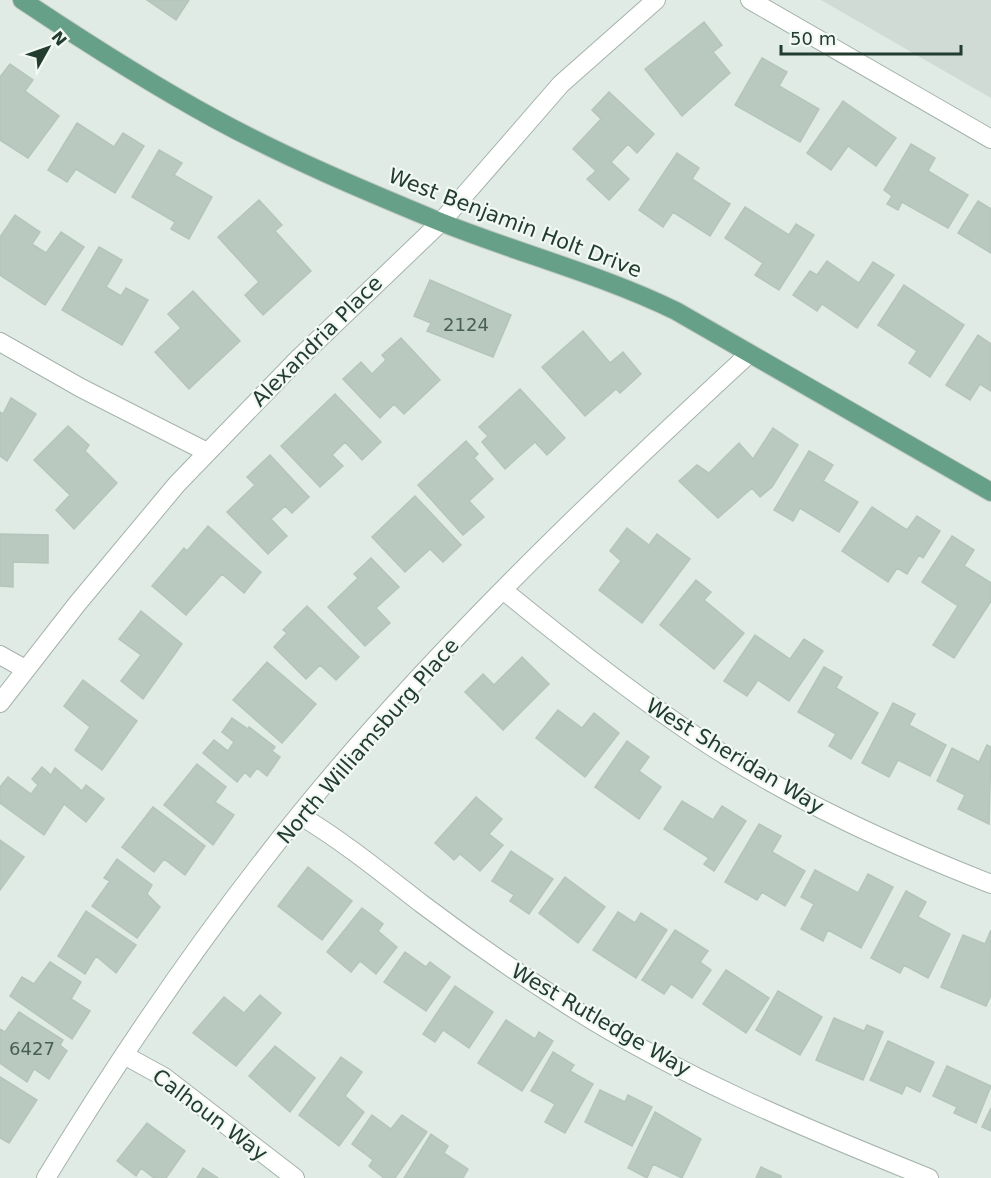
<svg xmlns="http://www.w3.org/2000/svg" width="991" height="1178" viewBox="0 0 991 1178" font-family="'DejaVu Sans',sans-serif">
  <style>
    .built { fill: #cfdbd4 }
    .building { fill: #b9c9c0; stroke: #b4c5bb; stroke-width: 1.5 }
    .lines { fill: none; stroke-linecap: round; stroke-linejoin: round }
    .minor-casing { stroke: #a4b3ab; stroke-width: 20 }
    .major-casing { stroke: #c1c8c5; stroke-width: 20 }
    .minor { stroke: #fff; stroke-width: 18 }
    .major { stroke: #66a088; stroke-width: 18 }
    .labels { text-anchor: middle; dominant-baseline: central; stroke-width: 4.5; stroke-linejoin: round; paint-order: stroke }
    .number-label { font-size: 18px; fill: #485f54 }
    .street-label { font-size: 21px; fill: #223c30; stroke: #f2f8f4 }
  </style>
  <rect width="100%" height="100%" fill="#e1ebe5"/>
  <path class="built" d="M821,0H991V98Z"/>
  <path class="building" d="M147,0H189L176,20Z
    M704,22L722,45L713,52L730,73L682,116L645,69Z
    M762,58L787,72L779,86L819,109L800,142L735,105Z
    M10,64L33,80L25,91L59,116L28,158L0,140V77Z
    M609,92L654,134L637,153L628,144L611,162L629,179L609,200L587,179L596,171L573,149L601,119L592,110Z
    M843,101L896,138L876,166L848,146L831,170L807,153Z
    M77,123L114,147L123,133L144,146L115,193L76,169L67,182L48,170Z
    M911,144L935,158L928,171L968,195L948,228L902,202L898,210L887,204L892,196L884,190Z
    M159,150L182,163L174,175L212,197L189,239L171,229L175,222L132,197Z
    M677,153L699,168L692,179L730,204L710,236L673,212L663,227L639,210Z
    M259,200L282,225L275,231L311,271L263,315L245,295L259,282L218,237Z
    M978,201L991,209V253L958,233Z
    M745,207L789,235L796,224L814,235L779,290L755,275L763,263L725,238Z
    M15,215L40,232L32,244L46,253L61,232L84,247L45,305L0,275V237Z
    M99,247L122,260L106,287L121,296L126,288L148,300L122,345L62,310Z
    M827,261L859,283L873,262L894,275L857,328L822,304L817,311L793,295L810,271L817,275Z
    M430,280L511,315L493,357L427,331L431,323L414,316Z
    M904,285L964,325L930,377L909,363L917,351L878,325Z
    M193,291L240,341L189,389L155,352L181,328L168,314Z
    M583,331L610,363L623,352L641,374L620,393L616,389L585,416L542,367Z
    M978,335L991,344V391L980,384L970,400L946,385Z
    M401,338L440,380L404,414L394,404L380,418L343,379L361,362L372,374L386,360L382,355Z
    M520,389L565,438L547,455L535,442L505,469L482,442L488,436L479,427Z
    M335,394L381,442L362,460L345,442L332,455L343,466L320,487L281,446Z
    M11,398L36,414L7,461L0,456V412L3,414Z
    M68,426L89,445L85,451L117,483L74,529L56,510L70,495L34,460Z
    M773,428L798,445L772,487L760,497L752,488L718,518L679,481L697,465L709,473L739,443L753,459Z
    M466,441L478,454L474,458L493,479L469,501L484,517L463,535L418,485Z
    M809,451L833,465L823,481L858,502L839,532L800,508L793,521L774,510Z
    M270,455L309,497L292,513L285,506L271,519L287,536L268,554L227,512L255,485L247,477Z
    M415,496L461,545L443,562L430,549L405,572L372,537Z
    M872,507L907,530L917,516L940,531L923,558L919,555L907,574L897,568L888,582L842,551Z
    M208,526L261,572L244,593L222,574L186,615L152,586L184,548L187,551Z
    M627,528L649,545L657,534L690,559L642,623L599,590L621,561L610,551Z
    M0,534L48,535V563L13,562V587L0,586Z
    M952,536L974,550L964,566L991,583V601L954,658L933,645L958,606L922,582Z
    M371,558L399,587L376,608L390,623L365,646L328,607L358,578L354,574Z
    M696,580L711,592L704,600L744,633L714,669L660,625Z
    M307,606L359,657L336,680L320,665L306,679L274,647L287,633L283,630Z
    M141,611L182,644L143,699L121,681L141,655L119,639Z
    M755,635L790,659L804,639L823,651L789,701L758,680L747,696L724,681Z
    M522,657L549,684L503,730L465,692L483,674L494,685Z
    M267,662L316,704L282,743L233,700Z
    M824,667L842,677L836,688L878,713L851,759L829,746L836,734L798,712Z
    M83,680L137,721L102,770L75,750L90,727L64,706Z
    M893,703L915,714L909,725L946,745L930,776L898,760L889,777L862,763Z
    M558,710L582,728L594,713L619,733L585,777L536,738Z
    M232,718L248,729L249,727L275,747L272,751L280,757L267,776L257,768L250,777L245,772L237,782L203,753L214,740L228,751L234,742L222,732Z
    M627,741L649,757L639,771L661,787L639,819L595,787Z
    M987,745L991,747L989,824L958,809L965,795L937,781L952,748L979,762Z
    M197,764L226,787L215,802L234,815L213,845L164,805Z
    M42,767L51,775L55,768L82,791L86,785L104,799L86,822L64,804L44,835L0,803V787L8,777L31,794L38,785L32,779Z
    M476,797L502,819L489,834L503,845L480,871L460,854L454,860L435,843Z
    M682,801L713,820L722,806L746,821L714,871L704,864L709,858L664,829Z
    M153,807L205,846L185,875L164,859L154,872L122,847Z
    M759,824L781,836L772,852L805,871L785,906L762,892L757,900L725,882Z
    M0,840L24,857L0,890Z
    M511,851L553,879L529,914L510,901L514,895L492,881Z
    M117,859L152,885L147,894L160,907L137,938L92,906L110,881L104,878Z
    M308,867L352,901L322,940L278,906Z
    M815,870L858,893L868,874L893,887L861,948L828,930L823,941L801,929L814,904L801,897Z
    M565,877L605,907L578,943L539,913Z
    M906,891L926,902L918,917L950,934L928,978L904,965L900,973L871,958Z
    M362,908L383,924L378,931L397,947L376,974L360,961L351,972L327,952Z
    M86,911L136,945L116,973L96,956L85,974L58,956Z
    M618,912L635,923L641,913L667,930L636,978L593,950Z
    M675,930L708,951L700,962L711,970L692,998L671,984L664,994L642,980Z
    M991,930V995L986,1006L941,987L963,935L985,944Z
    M405,952L426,967L430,962L450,977L426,1011L384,982Z
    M50,962L81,982L71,999L90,1011L72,1039L10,996L22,977L34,984Z
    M726,970L769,998L746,1033L703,1004Z
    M455,986L493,1012L469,1048L443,1030L435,1042L423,1034Z
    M778,991L822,1017L800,1055L756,1030Z
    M260,995L281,1013L236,1066L193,1033L224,997L244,1013Z
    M19,1012L63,1040L60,1045L67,1051L49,1079L34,1069L27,1082L0,1063V1029L5,1032Z
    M834,1018L864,1031L867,1025L883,1032L863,1080L816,1060Z
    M506,1020L535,1039L539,1032L553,1041L522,1091L478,1063Z
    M888,1041L934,1062L920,1092L906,1085L902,1094L870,1080Z
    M275,1046L315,1078L290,1112L249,1076Z
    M553,1052L574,1065L570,1071L593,1084L565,1133L545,1122L555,1104L531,1091Z
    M341,1057L362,1072L345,1096L364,1112L339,1146L299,1115Z
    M947,1066L991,1086L976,1123L954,1113L957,1107L933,1096Z
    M0,1077L37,1100L9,1143L0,1138Z
    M600,1090L625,1102L628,1095L652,1107L632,1146L585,1122Z
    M991,1108V1131L982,1127Z
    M655,1112L701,1139L682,1178L653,1164L647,1178L628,1168Z
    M372,1115L391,1129L402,1115L427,1132L395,1178H384L369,1166L373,1160L352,1144Z
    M147,1123L185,1151L166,1178H154L141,1168L136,1176L117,1161Z
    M431,1134L448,1146L444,1153L468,1169L463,1178H404Z
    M761,1167L781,1176V1178H756Z
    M203,1168L218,1178H197Z"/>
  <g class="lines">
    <g class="minor-casing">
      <path id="minor" d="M750,0L991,139
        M0,342L81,388L207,452
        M503,590C569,644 635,696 706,743C795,801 892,845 991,884
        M0,655L25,669
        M0,703L77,604L177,484L297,360L441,222L561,84L656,0
        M301,816C344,842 382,873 422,904C467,938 513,970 560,1000C675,1075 802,1127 929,1178
        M124,1055L164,1077L295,1178
        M46,1178C142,1020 250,866 373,728C491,595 619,474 749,354"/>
    </g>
    <g class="major-casing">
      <path id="major" d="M22,0C85,42 149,83 215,119C287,158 363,190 438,221C517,253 600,274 676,311L991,492"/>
    </g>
    <use href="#minor" class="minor"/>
    <use href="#major" class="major"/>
  </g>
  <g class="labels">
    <g class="number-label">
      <text x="466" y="324">2124</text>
      <text x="32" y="1048">6427</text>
    </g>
    <g class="street-label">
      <text transform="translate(515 223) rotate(21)">West Benjamin Holt Drive</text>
      <text transform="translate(317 341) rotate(-45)">Alexandria Place</text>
      <text transform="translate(368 741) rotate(-49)">North Williamsburg Place</text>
      <text transform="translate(735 756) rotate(31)">West Sheridan Way</text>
      <text transform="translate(601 1020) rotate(30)">West Rutledge Way</text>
      <text transform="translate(210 1115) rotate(37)">Calhoun Way</text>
    </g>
  </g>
  <g transform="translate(48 48) rotate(50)" stroke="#f2f8f4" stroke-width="4.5" paint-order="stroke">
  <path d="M0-4.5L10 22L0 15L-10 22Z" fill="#223c30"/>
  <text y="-9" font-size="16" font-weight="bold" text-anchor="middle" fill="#223c30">N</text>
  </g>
  <path d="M781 45v9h180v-9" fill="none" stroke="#223c30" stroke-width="3"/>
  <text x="790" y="45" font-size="18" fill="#223c30" stroke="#f2f8f4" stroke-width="4.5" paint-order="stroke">50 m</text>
</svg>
